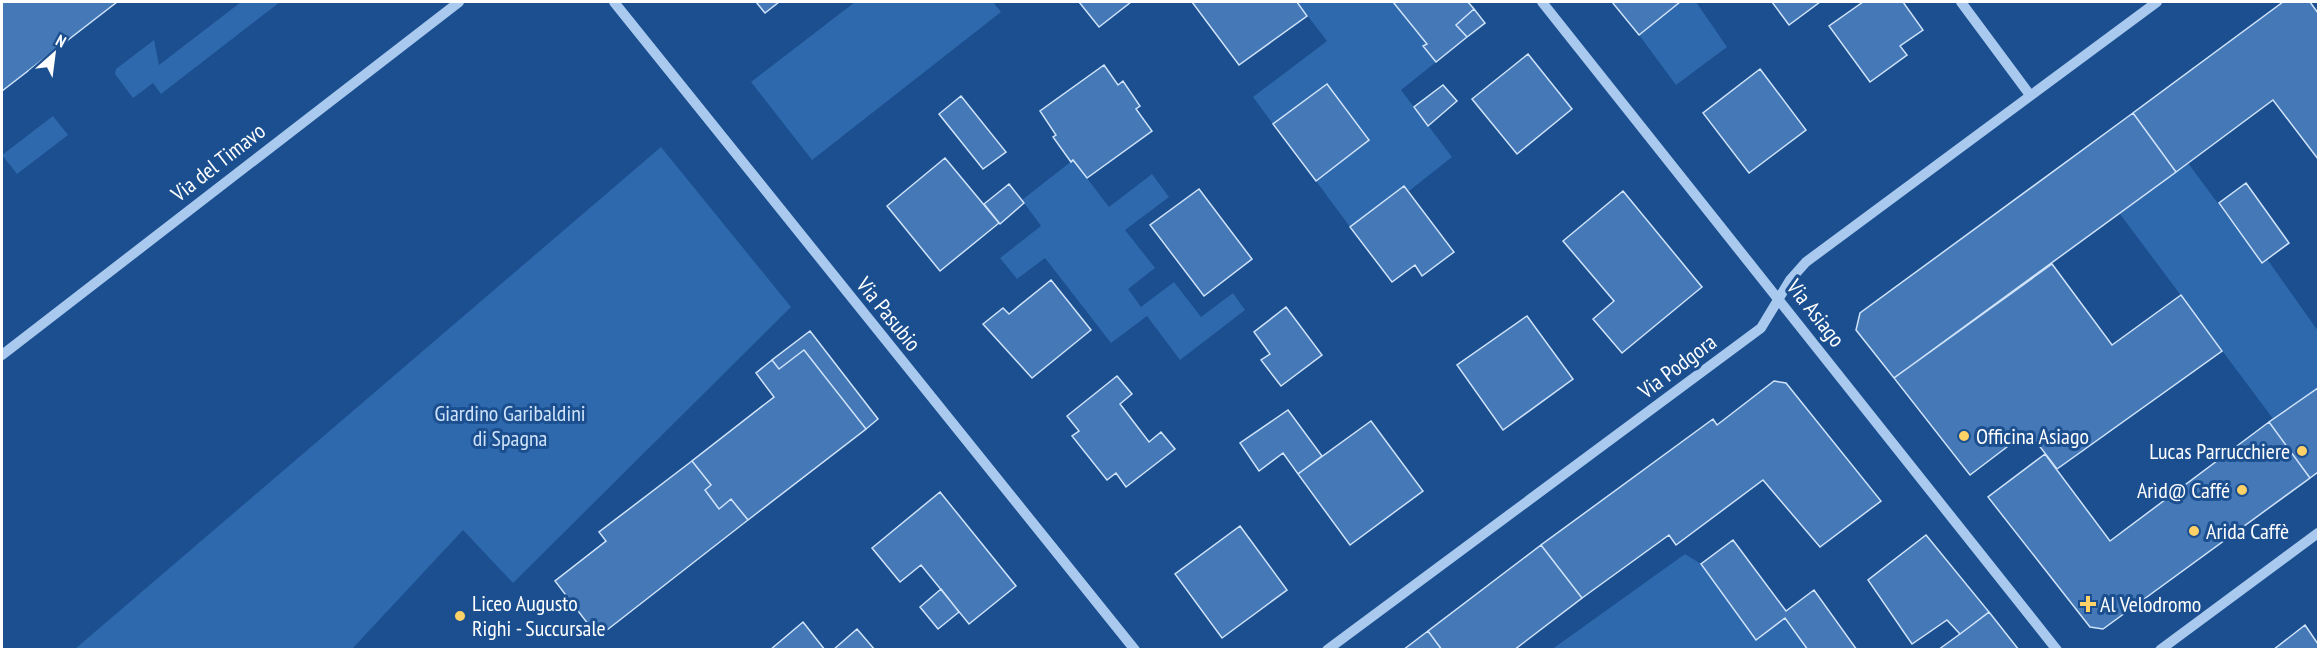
<svg xmlns="http://www.w3.org/2000/svg" width="2320" height="651" viewBox="0 0 2320 651" font-family="'PT Sans Narrow',sans-serif">
  <style>
    .green { fill: #2e69ad }
    .building { fill: #4478b7; stroke: #cfe3fa; stroke-width: 1.5 }
    .lines { fill: none; stroke-linecap: round; stroke-linejoin: round }
    .minor { stroke: #a9c9ee; stroke-width: 10 }
    .poi-dot { fill: #ffd166; stroke: #1b4f8f; stroke-width: 2 }
    .labels { text-anchor: middle; dominant-baseline: central; stroke-width: 6; stroke-linejoin: round; paint-order: stroke }
    .street-label { font-size: 22px; fill: #fff; stroke: #1b4f8f }
    .park-label { font-size: 22px; fill: #cfe3fa; stroke: #1b4f8f }
    .poi-label { font-size: 22px; fill: #fff; stroke: #1b4f8f; text-anchor: start }
  </style>
  <rect width="100%" height="100%" fill="#1b4f8f"/>
  <path class="green" d="M241,2H280L161,94L153,83L133,98L115,74L116,69L154,40L159,65Z
    M855,2H993L1001,12L812,160L751,82Z
    M1297,2H1393L1427,44L1423,46L1436,62L1401,90L1452,157L1409,191L1404,186L1350,227L1316,181L1369,140L1327,84L1273,124L1253,97L1327,41Z
    M1680,2H1696L1727,47L1676,85L1639,35Z
    M53,116L68,135L17,174L2,155Z
    M661,147L791,307L513,583L463,530L352,649H75Z
    M1073,160L1109,207L1152,174L1169,197L1125,230L1155,268L1128,289L1141,307L1174,282L1201,317L1233,293L1245,310L1180,360L1147,316L1111,343L1045,258L1017,279L1000,258L1041,226L1022,200Z
    M2188,163L2262,263L2267,259L2318,331V388L2274,420L2120,214Z
    M1685,554L1701,564L1756,640L1785,618L1808,650H1551Z"/>
  <path class="building" d="M2,2H117L2,91Z
    M756,2H779L765,13Z
    M1079,2H1131L1099,27Z
    M1192,2H1297L1307,16L1239,65Z
    M1393,2H1468L1474,9L1456,25L1467,37L1436,62L1423,46L1427,44Z
    M1612,2H1680L1639,35Z
    M1772,2H1820L1789,25Z
    M1863,2H1903L1923,30L1900,46L1907,55L1870,82L1829,26Z
    M2283,2H2310L2318,13V159L2273,100L2176,172L2133,113Z
    M1474,9L1485,23L1467,37L1456,25Z
    M1528,54L1572,109L1517,154L1472,99Z
    M1104,65L1118,85L1123,81L1140,106L1136,109L1152,131L1087,178L1073,160L1071,162L1053,137L1056,135L1040,111Z
    M1760,69L1806,130L1749,173L1703,113Z
    M1327,84L1369,140L1316,181L1273,124Z
    M1443,85L1457,101L1428,126L1414,107Z
    M961,96L1006,152L983,169L939,114Z
    M2133,113L2176,172L1894,378L1856,330L1860,313Z
    M945,158L999,223L940,271L887,206Z
    M2246,183L2289,243L2262,263L2219,203Z
    M1009,184L1024,203L1000,224L984,204Z
    M1404,186L1454,252L1422,276L1415,265L1392,282L1350,227Z
    M1199,189L1252,259L1204,296L1150,225Z
    M1623,191L1702,287L1622,353L1593,319L1614,301L1563,241Z
    M2052,264L2112,345L2181,295L2222,351L2057,469L2028,431L1970,475L1894,378Z
    M1051,280L1091,330L1032,378L983,324L1003,308L1009,314Z
    M1286,307L1322,355L1281,386L1261,360L1270,354L1254,332Z
    M1527,316L1573,379L1503,430L1457,365Z
    M810,331L878,419L866,429L804,350L779,369L772,360Z
    M804,350L866,429L748,520L731,499L719,509L705,490L711,485L692,461L774,397L756,373L772,360L779,369Z
    M1117,376L1132,394L1120,404L1149,442L1161,432L1175,449L1126,487L1116,473L1107,480L1072,436L1079,431L1067,416Z
    M1774,381L1786,383L1881,501L1820,547L1763,480L1676,545L1669,535L1582,598L1541,545L1713,419L1717,425Z
    M2318,388V472L2310,478L2269,422Z
    M1288,410L1322,456L1298,474L1283,453L1259,471L1240,443Z
    M1371,421L1423,491L1350,545L1298,474Z
    M2269,422L2310,478L2103,629L2090,627L1988,497L2045,454L2110,541Z
    M692,461L711,485L705,490L719,509L731,499L748,520L598,637L555,581L606,541L599,532Z
    M940,492L1016,586L969,624L921,565L900,582L872,548Z
    M1240,526L1287,590L1222,638L1175,574Z
    M1926,535L1989,612L1960,634L1947,620L1912,644L1868,580Z
    M1733,540L1786,611L1814,590L1857,650H1808L1785,618L1756,640L1701,564Z
    M1541,545L1582,598L1514,650H1442L1428,631Z
    M941,589L959,612L938,629L920,607Z
    M1989,612L2019,650H1938L1960,634Z
    M803,622L825,650H770Z
    M2305,625L2318,644V650H2273Z
    M857,629L875,650H833Z
    M1428,631L1442,650H1403Z"/>
  <g class="lines">
    <path class="minor" d="M614,2L1135,650
      M1542,2L2057,650
      M1961,2L2030,95
      M2,355L459,2
      M1327,650L1761,328L1790,280L1806,262L2157,2
      M2160,650L2318,533"/>
  </g>
  <g class="poi-dot">
    <circle cx="1964" cy="436" r="6"/>
    <circle cx="2302" cy="451" r="6"/>
    <circle cx="2242" cy="490" r="6"/>
    <circle cx="2194" cy="531" r="6"/>
    <path d="M2085 595h6v6h6v6h-6v6h-6v-6h-6v-6h6z"/>
    <circle cx="460" cy="616" r="6"/>
  </g>
  <g class="labels">
    <g class="street-label">
      <text transform="translate(218 162) rotate(-38)">Via del Timavo</text>
      <text transform="translate(1816 313) rotate(52)">Via Asiago</text>
      <text transform="translate(889 314) rotate(51)">Via Pasubio</text>
      <text transform="translate(1677 366) rotate(-37)">Via Podgora</text>
    </g>
    <g class="park-label">
      <text x="510" y="413">Giardino Garibaldini<tspan x="510" dy="25">di Spagna</tspan></text>
    </g>
    <g class="poi-label">
      <text x="1976" y="436">Officina Asiago</text>
      <text x="2290" y="451" text-anchor="end">Lucas Parrucchiere</text>
      <text x="2230" y="490" text-anchor="end">Arìd@ Caffé</text>
      <text x="2206" y="531">Arida Caffè</text>
      <text x="472" y="603">Liceo Augusto<tspan x="472" dy="25">Righi - Succursale</tspan></text>
      <text x="2100" y="604">Al Velodromo</text>
    </g>
  </g>
  <rect width="2320" height="651" fill="none" stroke="#ffffff" stroke-width="6"/>
  <g transform="translate(54 54) rotate(28)" stroke="#1b4f8f" stroke-width="4.5" paint-order="stroke">
  <path d="M0-4.5L10 22L0 15L-10 22Z" fill="#ffffff"/>
  <text y="-9" font-size="16" font-weight="bold" text-anchor="middle" fill="#ffffff">N</text>
  </g>
</svg>
